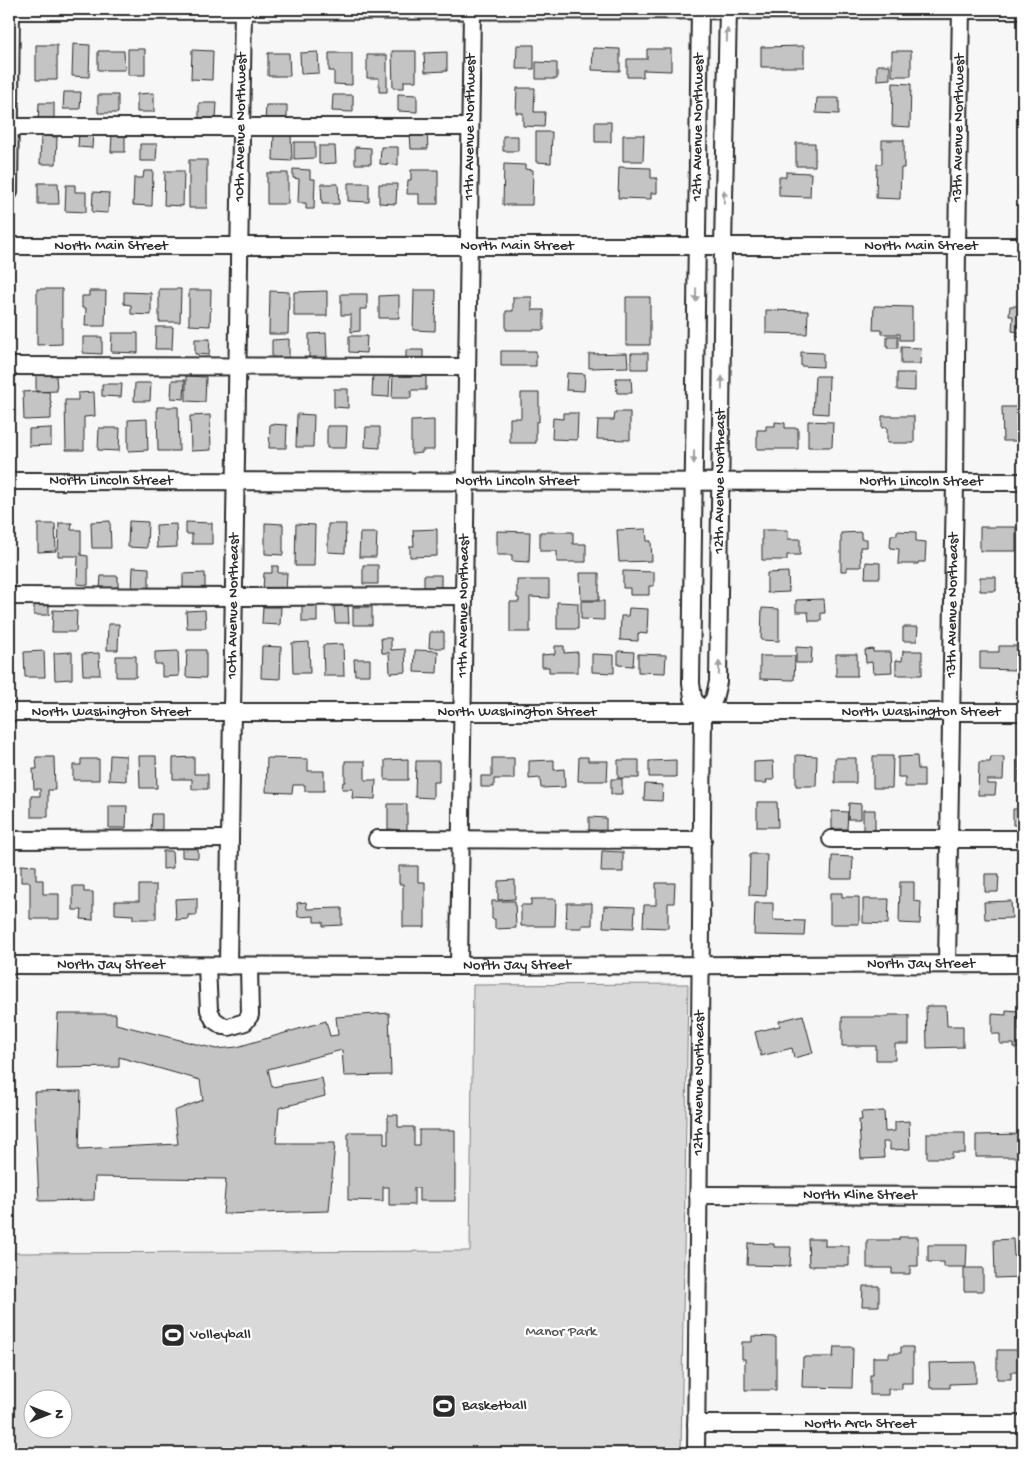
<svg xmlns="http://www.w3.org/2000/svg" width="1032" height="1462" viewBox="0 0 1032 1462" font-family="'Gochi Hand',sans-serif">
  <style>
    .green { fill: #d9d9d9; stroke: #828282; fill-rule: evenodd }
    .building { fill: #c4c4c4; stroke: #2b2b2b }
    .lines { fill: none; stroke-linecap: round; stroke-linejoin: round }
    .minor-casing { stroke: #2b2b2b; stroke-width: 20 }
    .minor { stroke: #fff; stroke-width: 16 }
    .oneway { fill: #a0a0a0 }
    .labels { text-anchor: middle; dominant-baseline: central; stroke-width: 4.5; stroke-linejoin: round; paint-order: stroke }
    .street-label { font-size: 15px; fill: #2b2b2b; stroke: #fff }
    .park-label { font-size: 15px; fill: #565656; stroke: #fff }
    .poi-label { font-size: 15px; fill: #2b2b2b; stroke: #fff; text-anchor: start }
  </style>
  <rect width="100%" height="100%" fill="#f7f7f7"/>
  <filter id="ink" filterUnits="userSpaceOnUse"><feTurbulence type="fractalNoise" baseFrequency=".02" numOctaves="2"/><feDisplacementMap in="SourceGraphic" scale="10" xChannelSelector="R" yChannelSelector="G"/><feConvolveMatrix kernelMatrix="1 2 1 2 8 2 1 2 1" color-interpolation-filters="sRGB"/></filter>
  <g filter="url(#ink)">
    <path class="green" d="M688,984L681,1453H9V1253L470,1251L473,985ZM32,1400H62V1430H32Z"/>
    <path class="building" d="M73,44L90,45L89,77L72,76Z
      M36,45H57V80H36Z
      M517,45H534V69H516Z
      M804,46V67H761V47Z
      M1020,46H1023V78H1019Z
      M593,48L620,49V71L592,70Z
      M128,49H145V75H128Z
      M647,49H671V71L643,70V77H627V59H647Z
      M192,50L213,51L212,80L191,79Z
      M98,51H124L125,70H98Z
      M392,51H416V81H404V88H393Z
      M892,51H911V76H892Z
      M318,52L319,73L301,74L300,53Z
      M447,52V71L425,72L424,53Z
      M268,53H289L290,76H268Z
      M329,53H352V85L334,84V71H329Z
      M367,55H387V92H379V78H367Z
      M536,62L557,63V79H536Z
      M877,65H890V79L877,80Z
      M893,83L911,84L910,127L892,126Z
      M517,88H535L534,112H545L544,127L523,126V113H516Z
      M64,92H81L80,109H63Z
      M154,93V112H137V94Z
      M398,94L417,95V112L398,111Z
      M1019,94H1023V116H1018Z
      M98,95H118V113H98Z
      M333,95H353V112L332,111Z
      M817,98H839V114L816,113Z
      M39,103H54V123H38Z
      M199,103H217L216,119H199Z
      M266,105H287V122H265Z
      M595,122H611V142H595Z
      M410,132H427L428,149H411Z
      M536,132H552L551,163L536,162Z
      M79,133H93L92,148L78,147Z
      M274,133L291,134L292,161L273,160Z
      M112,135H125V152H111Z
      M623,135H644L643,161H623Z
      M41,136L57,137L56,164H40Z
      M503,136H518V151H503Z
      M882,140H904V168H901L900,199L876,198L877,164H882Z
      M294,142H315V158L294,159Z
      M796,143H815V166H796Z
      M140,144H157L156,161H140Z
      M319,146H335L336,163L319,164Z
      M355,147L371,148V164H355Z
      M381,147H398V165L380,164Z
      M189,160H207V208H189Z
      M504,164L525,165V169L533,170L532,205H503Z
      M619,167L651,168V178H657V193H651V199L618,198Z
      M293,169L310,170V179H315L314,209H306V203H298L299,179L293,178Z
      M411,170H438V204H419V194H407L408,180H411Z
      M144,171H153L152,206L133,205L134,178H143Z
      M165,171H184L183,206L164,205Z
      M786,172L811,173L810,197L779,196V177H786Z
      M267,173H288V204H267Z
      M38,183H58L59,204H38Z
      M348,183H369V202L348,201Z
      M321,184H338L339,204H322Z
      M379,184H397L396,204L379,203Z
      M66,185H75V192H86V212L65,211Z
      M93,192L109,193L108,213L92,212Z
      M37,289H62V344L37,345Z
      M159,289H181L180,322H159Z
      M189,290H211L210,326L189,325Z
      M414,290H436L435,331L413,330Z
      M89,291H106L105,326H85L86,308H82V296H89Z
      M270,291L289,292L288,334H269Z
      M327,291V316H294V292Z
      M124,292L151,293V315L131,314V305L124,304Z
      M341,294H367V309H360V331L351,332V315H341Z
      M399,295V318H379V296Z
      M513,297H532V310H544V330H506V311H513Z
      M626,297H650V345H626Z
      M874,306L912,307V340H900V334H882V330H873Z
      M1010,306H1023V338L1017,337L1018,332L1012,331L1013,316H1009Z
      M766,310L808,311L807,334L766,333Z
      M156,327H173L172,349H155Z
      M112,333H138V353L111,352Z
      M326,333L327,359L309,360V334Z
      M349,336H367L366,353L349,352Z
      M887,336H898V348H887Z
      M83,337H102V354L83,353Z
      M195,339H210L209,355L195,354Z
      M289,339V359H272V340Z
      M901,347L921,348L920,364H901Z
      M406,350H423V364H406Z
      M501,351H536V366H501Z
      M801,352L823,353V367L801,366Z
      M627,353L628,367L589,368V354Z
      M631,353H648V369H631Z
      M373,373L390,374L389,397L372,396Z
      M567,373L585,374L584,391L566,390Z
      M897,373H915V391L897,390Z
      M56,374L57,391L36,392V375Z
      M393,374L426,375V390H411V398H392Z
      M186,376L206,377L205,402L186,401Z
      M815,376H829L828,414L813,413Z
      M616,378H631L632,393H617Z
      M172,380H185L184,399L171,398Z
      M135,383H151L150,401H134Z
      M102,384H122L121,397L102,396Z
      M334,389H348V408L334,407Z
      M36,391L49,392L52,408H51V419L24,420L23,392Z
      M94,392L95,416L84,417V450H66L65,400H78V393Z
      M521,393H539V422H536V443H510V418H521Z
      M157,407H178L179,451H158Z
      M1002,407H1023V441H1003Z
      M615,412H630V440L597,439L598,420H614Z
      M563,413H578L577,440L552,439L553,418L563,419Z
      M297,414L314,415L313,447H296Z
      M210,415L211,450L191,451L190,416Z
      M882,416H914V443H887V427L882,428Z
      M147,419L148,450L128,451V420Z
      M434,420V450H422V453L411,454V421Z
      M808,421L833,422L832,447H808Z
      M775,422L785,423V428H798V449H757V430H766V426H775Z
      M270,424L287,425L286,448H269Z
      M327,426H347L346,448H327Z
      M366,427H380V448L365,447Z
      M51,428V445L29,446V429Z
      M99,428H120L119,451L98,450Z
      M110,521L111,548H92L91,522Z
      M129,521L148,522L147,548L128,547Z
      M186,522L212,523V544H192V534H186Z
      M59,523H72L71,530H81V555L88,556V585L77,584L78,556H58Z
      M265,523L283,524V555L265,554Z
      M38,524H55L56,551L38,552Z
      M176,524L177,547L157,548L156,525Z
      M296,524L315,525L314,566H295Z
      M328,524H346L345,553L328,552Z
      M980,527H1016V551H980Z
      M437,529V556L410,557V546H414L413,530Z
      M646,529L647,541H651L652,561L619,562L617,530Z
      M762,530H788V539H800V555H787V560H762Z
      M497,531L530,532L529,562L512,561V555H497Z
      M897,531L916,532V541L926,542L925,562H918V564H898L899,549L890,548L891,535H897Z
      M540,532H573V544H586V562H557V551H540Z
      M861,532V539H867V547H860L861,567H847V571H841V533Z
      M360,533H377L376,557H359Z
      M866,562L880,563V578H865Z
      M363,565H378V584H363Z
      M272,566H278V573H287L286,592L263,591L264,573H272Z
      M133,567L149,568V593H132Z
      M623,571L654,572V586H649V595H630V588H623Z
      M788,572L789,592L767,593V573Z
      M205,573V592L183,593V574Z
      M580,573H599V600H581Z
      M424,575H441V592H424Z
      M101,576H118V590L100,589Z
      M980,577H996V591H980Z
      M517,580H549V598L530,597V632H510V602H519V598H517Z
      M824,599L825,613H821V621H809L808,612H796V600Z
      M581,601H604V620L581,619Z
      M557,602L578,603V629H557Z
      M34,603H49V615H34Z
      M302,604H317V622H302Z
      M334,606H348L349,623H335Z
      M263,607H281L280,625L262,624Z
      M353,607H372V625H353Z
      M629,608L648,609L647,634L638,633V641L620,640L621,616H628Z
      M762,608L779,609V641L761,640Z
      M53,610L77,611L76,632H52Z
      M205,610L206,628H187L186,611Z
      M108,624H119L118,650H107Z
      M903,627H918L917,641H903Z
      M430,632H444V648H429Z
      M381,638H391V650L405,649L406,672L390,673L389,653H382Z
      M309,642L310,673H293L292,643Z
      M343,644L344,676H324L323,645Z
      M262,646L281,647L280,679L261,678Z
      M555,646H564V653L578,652V672H549V667H542V655L555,654Z
      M999,646H1017V670L980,669V652H999Z
      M796,647L812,648L811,663H796Z
      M873,649V652H891L892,672L873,673L872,662L866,663L865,650Z
      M187,650H206V678L186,677Z
      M415,650L438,651L437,673L414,672Z
      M44,651L45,677H25L24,652Z
      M178,651L179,676L162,677V664H155V652Z
      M618,651L634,652L633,666L618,665Z
      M903,651H922V675H896V660L902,661Z
      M72,652V679L55,680L54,653Z
      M99,653L100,675H83L82,654Z
      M592,654L614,655V673L592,672Z
      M638,654L666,655L665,673L638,672Z
      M836,654H857V676H836Z
      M116,656H136V677H116Z
      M760,656H795L794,680L760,679Z
      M354,659H370V675H355Z
      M110,755L126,756V781L109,780Z
      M796,755L817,756L816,786H796Z
      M139,756H156L157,788H140Z
      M873,756H893L892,788H873Z
      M917,756L918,769H924V787H905V777H898V757Z
      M1018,756H1023V786H1019Z
      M36,757H54L55,790H48V817H31V796H40V789H34L33,769H37Z
      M194,757V774H208V789H192V779H173V758Z
      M579,757H588V761H608L607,781H578Z
      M991,757H1004L1003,780H987V784H996L995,795H978L979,762H990Z
      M267,758L308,759V771H324V791H305V785H293L292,793L266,792Z
      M492,758H514V779H494V787H481V776H492Z
      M835,758H856V783H835Z
      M81,759H99V780H73V765H81Z
      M408,759V780H385V760Z
      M554,760V770L564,769L565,787L541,788L540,778L529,779V761Z
      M618,760H639V778H618Z
      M676,760V777H649V761Z
      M345,761H365V780H376L375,799L352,798L353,789H342L343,782H345Z
      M416,761H439V782H433V798L415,797Z
      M773,761L774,780H766L767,783H754V762Z
      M611,779H622V794H611Z
      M645,784L663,785L662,801L644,800Z
      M757,802H777L778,827H757Z
      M849,803L861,804V819H848Z
      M388,804H407V830L388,829Z
      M109,806H127L126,828H109Z
      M1013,809H1023V825H1013Z
      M863,810H875V832L863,833Z
      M832,811L848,812L847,829H832Z
      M152,814H162V830H151Z
      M589,817L606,818V831L589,830Z
      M182,846L198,847V858L182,857Z
      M163,851H172L173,868L163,869Z
      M602,851L623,852V872H601Z
      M750,854H767L766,896L749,895Z
      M832,856L853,857L852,879H831Z
      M21,865L36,866V880H43V894H59V919H30V882H21Z
      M399,866H418V882H425V927H403V884H399Z
      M985,874H999L998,892H985Z
      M515,880V899L498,900V881Z
      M900,882H914V901L921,902L920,924L899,923Z
      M656,883H675L674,903H668V928L643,927L644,905H656Z
      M139,885H156V919H133V915L115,914V901H139Z
      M73,886H84V892H93V920L81,919L82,910H73Z
      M830,893H842V897H859V924H830Z
      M197,898V915H188V919L176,920L175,899Z
      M531,899H556L555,926H521V905H531Z
      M863,899H889L888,924L863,923Z
      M492,901H515L516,928L495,929V919H492Z
      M1011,901L1012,918L985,919L984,902Z
      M306,902L307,909L342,908V925L323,926V922H314V916L298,917L297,903Z
      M567,903H592V925H582V928H566Z
      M755,903H773V920L805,921L804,936L754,935Z
      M604,906L635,907L634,928L603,927Z
      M926,1006H946L947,1026H963V1047L927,1048Z
      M1006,1010L1018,1011V1030L1023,1031V1048H1014V1044H1000V1034H992V1014L1006,1015Z
      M389,1013L391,1075L344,1076L342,1050L268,1069L272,1087L322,1078L325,1096L279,1108L276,1143H335L329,1211L223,1214L226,1179L95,1177L94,1200L39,1201L34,1092L81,1091L79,1149L178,1144L174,1111L203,1100L200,1080L119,1057V1067L56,1068L58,1014H116V1024L216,1049L237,1047L326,1021L330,1036L338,1035L336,1017Z
      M803,1015L813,1053L794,1058L792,1048L761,1056L755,1032L780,1026L779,1021Z
      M889,1015H909V1044H895V1060H876V1046H842V1017H889Z
      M884,1111L885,1132L895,1131V1122L909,1121L910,1149L890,1150V1142H883L884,1158L861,1159L859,1120H862L861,1112Z
      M388,1115H398V1127H414V1145H419V1130H455V1201H419V1188H414V1205H389V1187H383V1201L348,1200V1132H384V1144H388Z
      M927,1133H965V1153H952V1158H927Z
      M1023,1134V1157H976V1135Z
      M899,1237H918V1266H910V1274H892V1268H867V1240H899Z
      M808,1239H825V1246H849V1266H809Z
      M1013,1239L1014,1256H1023V1277L995,1278L994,1240Z
      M748,1243L774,1244V1247H791L790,1266L747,1265Z
      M928,1245H967L966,1267H944V1262H928Z
      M964,1268H983V1291H964Z
      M863,1286H879V1306H862Z
      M752,1336L776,1337V1390H745V1359H742V1342H752Z
      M834,1347H853L852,1388L802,1387L803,1357H833Z
      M901,1347H913V1383H902V1389H888V1395H870V1375H873V1357H889V1353H901Z
      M997,1350H1023V1387H1020V1372H1011V1379H997Z
      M976,1362V1383L950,1384V1388H930L929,1363Z"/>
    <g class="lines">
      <g class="minor-casing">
        <g id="minor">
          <path d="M9,11L1023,10"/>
          <path d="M9,127H470"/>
          <path d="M9,192L11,9"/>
          <path id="s1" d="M9,246H1023"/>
          <path d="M9,366L467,367"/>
          <path id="s2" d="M9,481L1023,482"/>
          <path d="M9,596L234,597L463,596"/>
          <path id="s3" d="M9,712H1023"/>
          <path id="s4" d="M703,713L714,699L718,682L723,246L728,9"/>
          <path d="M377,839L703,840"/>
          <path d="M831,839H1023"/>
          <path d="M9,840L230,839"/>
          <path id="s5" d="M947,964L955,482L957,246L961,9"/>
          <path id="s6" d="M9,965L459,966L1023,964"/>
          <path d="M207,966L209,1010L214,1020L223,1026"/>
          <path id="s7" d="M228,966L243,9"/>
          <path id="s8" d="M459,966L472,9"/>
          <path d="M229,1027L245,1022L250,1015L249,966"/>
          <path id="s9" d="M698,1195L1023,1196"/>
          <path id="s10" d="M696,1424H1023"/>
          <path id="s11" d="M696,1453L703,713L693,698L691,683L700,9"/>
        </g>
      </g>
      <use href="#minor" class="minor"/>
    </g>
    <defs><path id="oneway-solid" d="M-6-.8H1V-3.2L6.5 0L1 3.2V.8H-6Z" transform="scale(1.25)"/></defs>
    <g class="oneway">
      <use href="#oneway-solid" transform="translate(727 35) rotate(-89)"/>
      <use href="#oneway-solid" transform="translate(724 197) rotate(-89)"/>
      <use href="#oneway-solid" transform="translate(696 295) rotate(91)"/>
      <use href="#oneway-solid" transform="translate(722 383) rotate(-89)"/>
      <use href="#oneway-solid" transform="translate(694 457) rotate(91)"/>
      <use href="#oneway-solid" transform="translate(719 668) rotate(-89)"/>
    </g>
  </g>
  <defs>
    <g id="stadium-square" transform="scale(1.25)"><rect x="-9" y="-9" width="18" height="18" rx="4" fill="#2b2b2b" stroke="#fff"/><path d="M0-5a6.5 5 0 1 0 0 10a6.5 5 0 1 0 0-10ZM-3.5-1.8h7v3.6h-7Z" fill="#fff"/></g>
  </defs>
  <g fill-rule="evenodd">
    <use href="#stadium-square" x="173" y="1335"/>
    <use href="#stadium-square" x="444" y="1406"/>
  </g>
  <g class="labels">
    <g class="street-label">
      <text stroke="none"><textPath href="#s7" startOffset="839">10th Avenue Northwest</textPath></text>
      <text stroke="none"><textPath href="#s8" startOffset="839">11th Avenue Northwest</textPath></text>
      <text stroke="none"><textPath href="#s11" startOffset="1329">12th Avenue Northwest</textPath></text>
      <text stroke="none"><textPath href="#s5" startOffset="836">13th Avenue Northwest</textPath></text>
      <text stroke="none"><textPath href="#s1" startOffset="102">North Main Street</textPath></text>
      <text stroke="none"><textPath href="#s1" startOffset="508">North Main Street</textPath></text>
      <text stroke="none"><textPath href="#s1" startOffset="912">North Main Street</textPath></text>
      <text stroke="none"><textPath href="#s2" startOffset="508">North Lincoln Street</textPath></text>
      <text stroke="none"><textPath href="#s4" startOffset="236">12th Avenue Northeast</textPath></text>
      <text stroke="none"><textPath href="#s2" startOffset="102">North Lincoln Street</textPath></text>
      <text stroke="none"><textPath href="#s2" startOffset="912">North Lincoln Street</textPath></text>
      <text stroke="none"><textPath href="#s5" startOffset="359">13th Avenue Northeast</textPath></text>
      <text stroke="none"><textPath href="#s7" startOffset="360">10th Avenue Northeast</textPath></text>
      <text stroke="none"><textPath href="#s8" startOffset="360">11th Avenue Northeast</textPath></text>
      <text stroke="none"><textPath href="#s3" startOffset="102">North Washington Street</textPath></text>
      <text stroke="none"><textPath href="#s3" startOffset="508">North Washington Street</textPath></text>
      <text stroke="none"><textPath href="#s3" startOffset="912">North Washington Street</textPath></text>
      <text stroke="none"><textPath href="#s6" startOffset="912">North Jay Street</textPath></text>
      <text stroke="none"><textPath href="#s6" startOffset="102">North Jay Street</textPath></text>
      <text stroke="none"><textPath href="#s6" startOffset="508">North Jay Street</textPath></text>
      <text stroke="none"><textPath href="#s11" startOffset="370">12th Avenue Northeast</textPath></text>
      <text stroke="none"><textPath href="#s9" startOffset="162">North Kline Street</textPath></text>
      <text stroke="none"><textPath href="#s10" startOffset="164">North Arch Street</textPath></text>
    </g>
    <g class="park-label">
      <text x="561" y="1332">Manor Park</text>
    </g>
    <g class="poi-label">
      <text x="190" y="1335">Volleyball</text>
      <text x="462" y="1406">Basketball</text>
    </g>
  </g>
  <rect width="1032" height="1462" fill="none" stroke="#fff" stroke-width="30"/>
  <rect x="15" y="15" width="1002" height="1432" fill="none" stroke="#2b2b2b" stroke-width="2" filter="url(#ink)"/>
  <g transform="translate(48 1414) rotate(90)"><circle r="24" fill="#ffffff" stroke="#aaaaaa"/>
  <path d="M0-4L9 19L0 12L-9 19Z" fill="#2b2b2b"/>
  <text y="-8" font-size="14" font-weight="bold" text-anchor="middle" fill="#2b2b2b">N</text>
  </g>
</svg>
